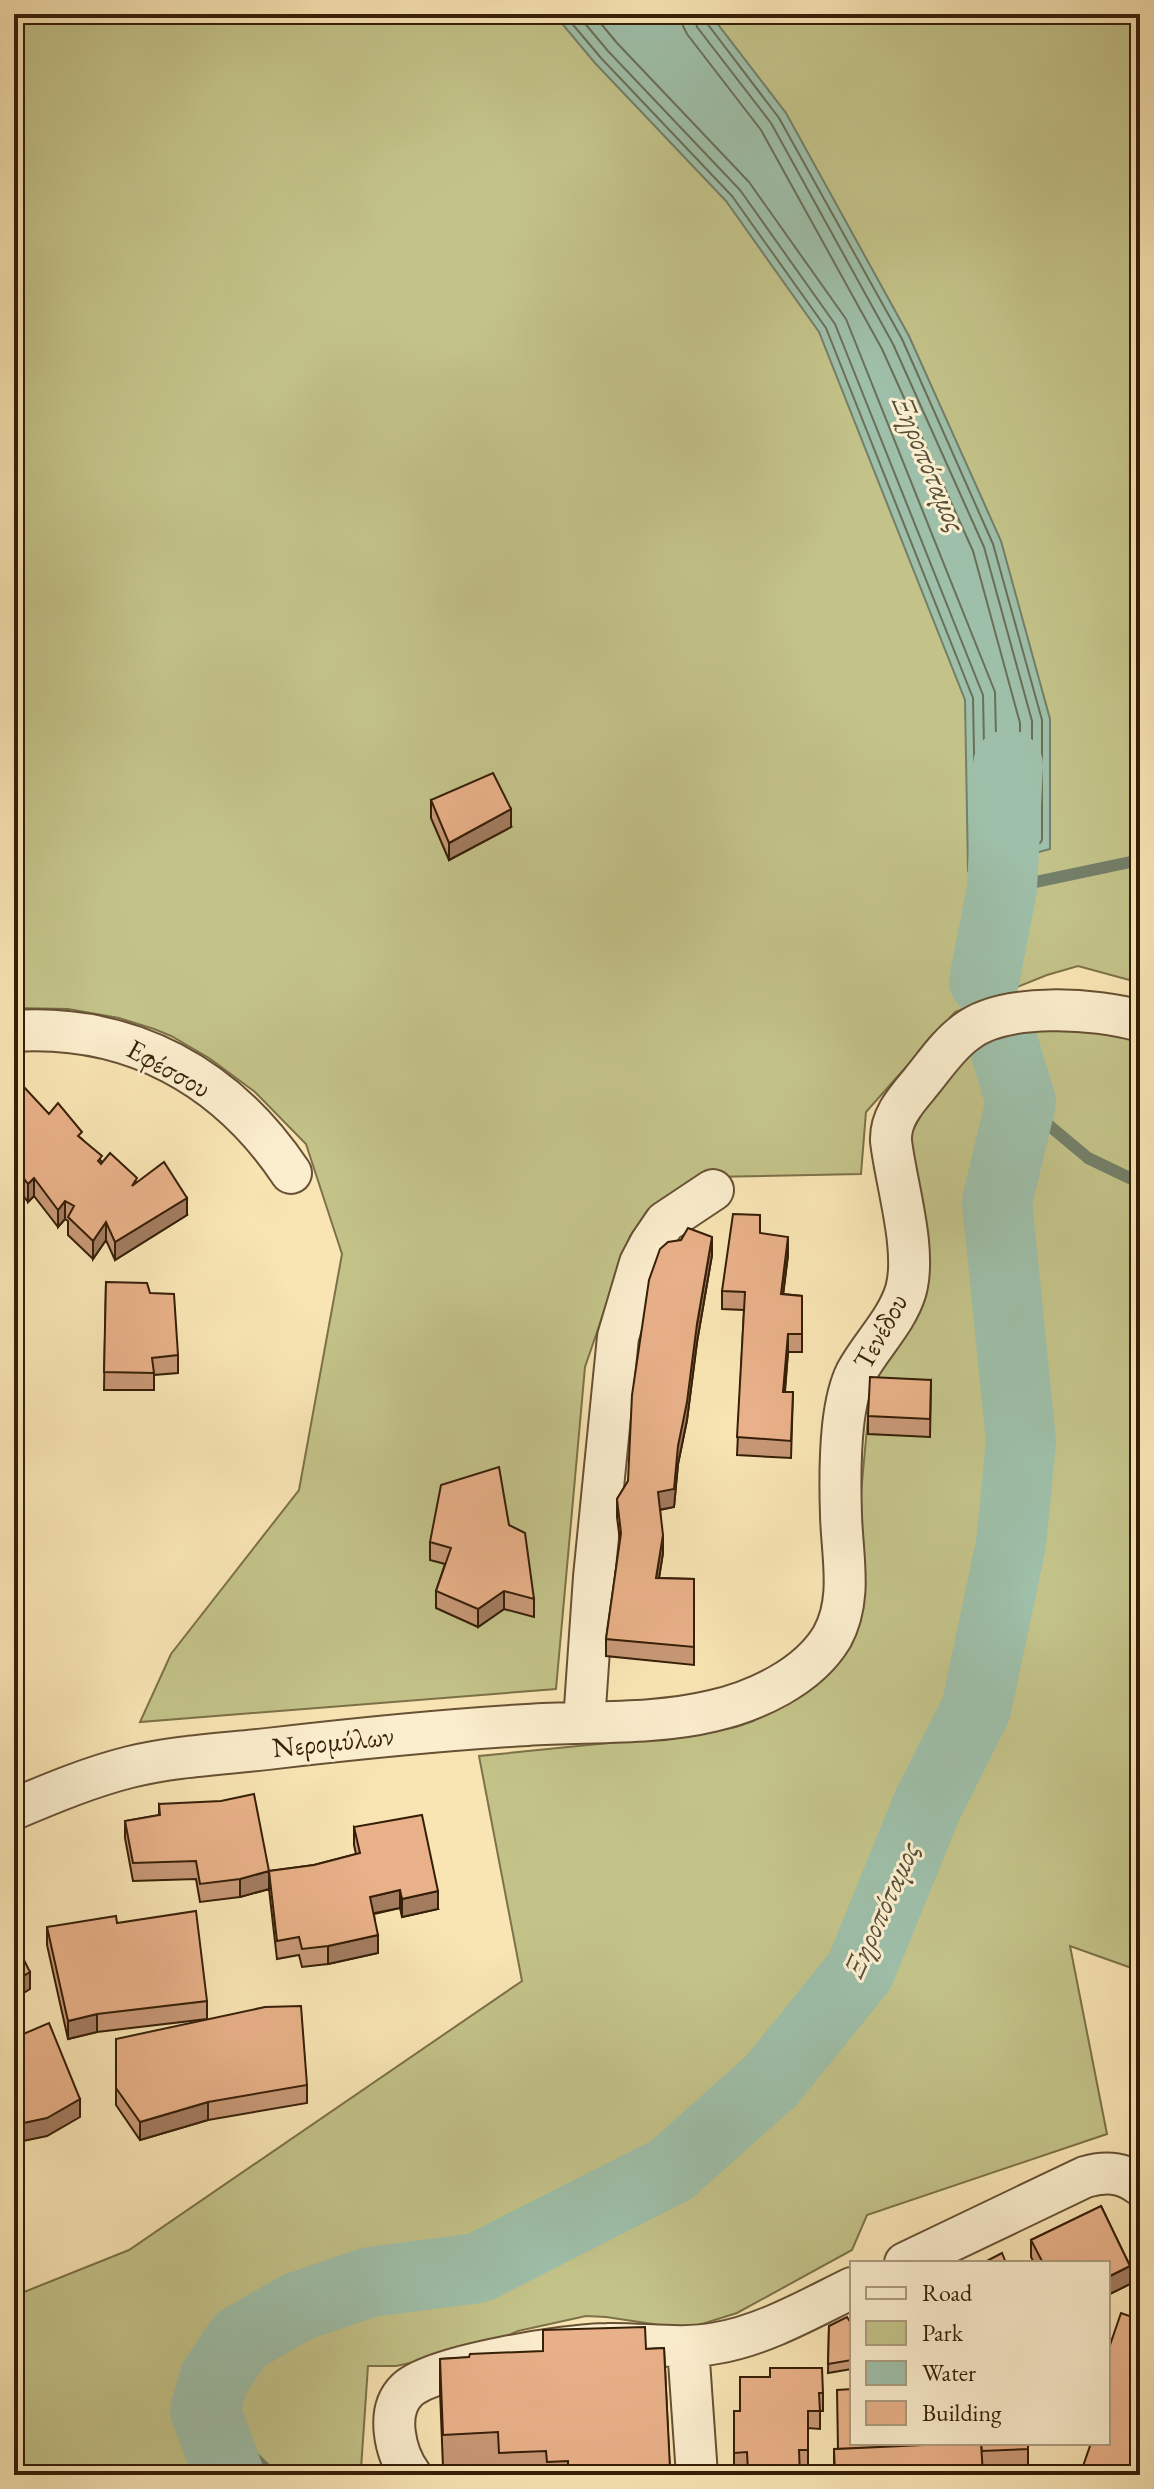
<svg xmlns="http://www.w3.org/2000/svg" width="1154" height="2489" viewBox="0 0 1154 2489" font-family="'EB Garamond',serif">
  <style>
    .green { fill: #c3c389; stroke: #7c7148; stroke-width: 2 }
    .water { fill: #9ebfa9; stroke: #747f69; stroke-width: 2 }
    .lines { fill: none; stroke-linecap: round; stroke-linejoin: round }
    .shore { stroke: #6a6f58; stroke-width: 2 }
    .stream { stroke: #747f69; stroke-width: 12 }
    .river { stroke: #9ebfa9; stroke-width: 70 }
    .minor-casing { stroke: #675033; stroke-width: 44 }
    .minor { stroke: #fbeece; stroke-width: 40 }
    .wall { fill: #c89876; stroke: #361f08; stroke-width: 2 }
    .shaded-wall { fill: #a37c60; stroke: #361f08; stroke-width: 2 }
    .building { fill: #e9b189; stroke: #361f08; stroke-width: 2 }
    .labels { text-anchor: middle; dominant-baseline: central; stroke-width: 6; stroke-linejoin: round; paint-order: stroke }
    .street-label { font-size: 28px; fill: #361f08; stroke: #fbeece }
    .water-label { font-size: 30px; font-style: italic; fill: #554f38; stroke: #fbeece }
  </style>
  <rect width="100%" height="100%" fill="#f9e5b4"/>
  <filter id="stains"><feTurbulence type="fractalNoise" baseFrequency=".0025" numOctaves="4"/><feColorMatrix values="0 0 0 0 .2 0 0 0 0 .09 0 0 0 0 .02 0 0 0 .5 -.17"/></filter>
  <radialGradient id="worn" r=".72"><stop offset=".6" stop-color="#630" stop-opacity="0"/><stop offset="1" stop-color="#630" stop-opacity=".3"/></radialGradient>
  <path class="green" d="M14,14H1140V980L1133,981L1078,966L1047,975L955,1012L866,1112L861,1174L708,1177L630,1236L585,1367L556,1689L140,1722L171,1654L299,1490L342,1254L306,1144L255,1092L209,1058L171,1036L154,1029L119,1018L68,1009L14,1008Z
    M1006,1024L1140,1033V1971L1070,1946L1107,2134L867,2215L852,2250L737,2313L686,2329L606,2317L586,2316L518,2331L485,2345L429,2359L396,2366H368L361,2469L369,2475H14V2296L129,2250L522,1981L479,1756L698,1734L736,1727L753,1721L805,1685L858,1526L870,1395L890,1349L908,1139L932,1095L973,1041Z"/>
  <path class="water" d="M554,14H710L786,113L909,336L1001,541L1050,719V849L968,871L965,700L819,332L726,201L595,63Z"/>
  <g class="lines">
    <path class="shore" d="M564,14L601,58L732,196L826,328L973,698L976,857L981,859L1040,843L1042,840V720L993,544L902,339L779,118L706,22L704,14
      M577,14L608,51L740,190L835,324L983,695L986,844L990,846L1030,836L1032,832V721L984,547L893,344L771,123L697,27L694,14
      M593,14L617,43L749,182L846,319L995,692L998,828L1002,831L1018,827L1020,823V723L973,551L882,349L761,130L687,34L683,26L682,14"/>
    <path class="stream" d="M1002,889L1140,860
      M1021,1102L1088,1158L1140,1183
      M205,2410L272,2475"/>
    <path class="river" d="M984,981L1002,889L1008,765
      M229,2475L205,2410L214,2379L240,2340L297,2307L370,2282L478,2268L671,2170L771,2081L860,1971L927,1806L976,1709L1011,1544L1021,1441L997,1202L1021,1102L1000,1033"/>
    <g class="minor-casing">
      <path id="minor" d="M14,1031C131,1024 226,1076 291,1173
        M584,1722L594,1577L618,1337L640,1263L650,1244L665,1222L713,1190
        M14,1809C52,1793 90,1777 130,1767C175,1756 222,1754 267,1749C353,1739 440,1730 527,1725C587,1721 654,1725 712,1711C756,1701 808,1677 832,1637C853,1599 842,1556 841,1515C840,1486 840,1455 843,1426C845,1408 848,1389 856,1373C871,1345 897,1321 906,1290C917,1249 896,1184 891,1141C890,1117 906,1100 921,1082C935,1065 948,1045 966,1032C1004,1002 1096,1008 1140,1021
        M905,2263L1085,2177C1105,2171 1123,2172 1140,2185
        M688,2347L697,2475
        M411,2475C395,2453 385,2411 407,2390C433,2365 569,2344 607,2344C644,2343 680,2350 717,2343C764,2335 809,2309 852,2288"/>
    </g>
    <use href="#minor" class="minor"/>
  </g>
  <path class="wall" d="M431,800L511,827L449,860L431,818Z
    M14,1087L82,1139L102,1162L137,1182L187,1215L115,1260L106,1240L93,1259L68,1235V1221L65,1219L58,1227L34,1196L28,1202L14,1183Z
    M760,1233L788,1255L783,1294L802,1296V1352H788L785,1392H793L791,1458L737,1455L744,1310L722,1309V1291Z
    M712,1255L697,1342L687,1420L678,1464L674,1507L660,1510L663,1553L659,1578L694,1579V1665L606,1656V1639L620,1541L617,1517V1499L628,1481Z
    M106,1282L150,1293L178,1355V1373L154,1375V1390H104Z
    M14,1321L17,1379H14Z
    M931,1380L930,1437L868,1434V1416Z
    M509,1525L534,1599V1617L504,1609L478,1627L436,1608V1591L445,1564L430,1560V1542Z
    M159,1804L269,1889L240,1897L200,1902L196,1879L133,1881L125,1838V1821L159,1815Z
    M354,1827L438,1909L402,1917L400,1908L374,1914L378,1953L328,1964L302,1967L299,1955L277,1959L269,1889V1871L314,1865L356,1854L354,1845Z
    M117,1923L207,2001V2019L97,2032L68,2039L47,1945V1927Z
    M116,2039L307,2085V2103L208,2120L140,2140L116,2105Z
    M1101,2206L1130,2266V2284L1108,2295V2263H1034L1031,2257V2240Z
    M852,2325V2369L828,2373L829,2326Z
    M664,2348L670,2475H498V2465L443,2467L440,2391V2359Z
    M770,2377L823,2393V2411H820V2429L808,2428V2468L747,2472V2470L734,2471V2453L740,2411Z
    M852,2443H1028V2467L982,2469L983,2475H834V2449H838Z"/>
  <path class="shaded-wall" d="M511,809V827L449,860V843Z
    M34,1178V1196L28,1202V1184Z
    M187,1198V1215L115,1260V1242Z
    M65,1201V1219L58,1227V1210Z
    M106,1222V1240L93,1259V1241Z
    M712,1237V1255L697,1342L687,1420L678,1464L674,1507L658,1510V1492L697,1324Z
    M788,1237V1255L781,1312V1294Z
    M788,1334V1352L783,1410V1392Z
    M663,1535V1553L656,1596V1578Z
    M504,1591V1609L478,1627V1609Z
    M269,1871V1889L240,1897V1879Z
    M400,1890V1908L370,1914V1897Z
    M438,1891V1909L402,1917V1899Z
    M378,1935V1953L328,1964V1946Z
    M30,1972V1989L14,1999V1981Z
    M97,2014V2032L68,2039V2021Z
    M80,2099V2117L47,2136L18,2142V2151L14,2153V2125Z
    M208,2102V2120L140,2140V2122Z
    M1130,2266V2284L1108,2295V2277Z"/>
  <path class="building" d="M493,773L511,809L449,843L431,800Z
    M14,1087H24L49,1114L58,1103L82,1132L78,1136L102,1156L98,1161L101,1164L110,1153L137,1178L132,1186L164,1162L187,1198L115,1242L106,1222L93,1241L68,1217L74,1206L65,1201L58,1210L34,1178L28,1184L14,1165Z
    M733,1214L760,1215V1233L788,1237L781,1294L802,1296V1334H788L783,1392H793L791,1441L737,1437L745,1292L722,1291Z
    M688,1228L712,1237L697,1324L687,1402L678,1446L674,1489L658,1492L663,1535L656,1578L694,1579V1647L606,1639L621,1533L617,1499L628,1481L632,1395L649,1280L660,1249L668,1242L681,1240Z
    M106,1282L147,1283L150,1293L174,1294L178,1355L152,1358L154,1373L104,1372Z
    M14,1322L17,1361H14Z
    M870,1377L931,1380L930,1419L868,1416Z
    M499,1467L509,1525L525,1533L534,1599L504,1591L478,1609L436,1591L451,1548L430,1542L441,1485Z
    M254,1794L269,1871L240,1879L200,1884L196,1861L133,1863L125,1821L160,1815L159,1804L221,1801Z
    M422,1815L438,1891L402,1899L400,1890L370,1897L378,1935L328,1946L302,1949L299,1937L277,1941L269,1871L314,1865L360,1853L354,1827Z
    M196,1911L207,2001L97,2014L68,2021L47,1927L116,1916L117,1923Z
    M14,1940L30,1972L14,1981Z
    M301,2006L307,2085L208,2102L140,2122L116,2088V2039L265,2007Z
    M49,2023L80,2099L47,2118L14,2125L18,2133L14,2135V2038Z
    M1101,2206L1130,2266L1108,2277V2263H1043L1031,2240Z
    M1002,2253L1006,2263H983Z
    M1140,2304V2467L1137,2475H1080L1091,2443H1108V2351L1121,2313L1135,2318Z
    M847,2317L852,2325V2360L828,2364L829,2326Z
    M645,2327L646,2349L664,2348L670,2468L568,2471V2461L547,2462L546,2451L499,2453L498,2432L443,2435L440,2359L469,2357L470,2354L543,2351V2330Z
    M770,2368H822L823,2393H819L820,2411H808V2450H799L800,2475H736V2472H748L747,2452L734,2453V2411H740V2377H770Z
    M852,2389V2443H967L838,2449L837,2390Z
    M967,2443H981L983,2475H835L834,2449Z
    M981,2443H1028V2449L982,2451Z"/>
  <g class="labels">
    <g class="street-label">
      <text transform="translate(169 1068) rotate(29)">Εφέσσου</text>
      <text transform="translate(880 1331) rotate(-61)">Τενέδου</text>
      <text transform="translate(333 1741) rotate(-6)">Νερομύλων</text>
    </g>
    <g class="water-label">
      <text transform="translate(930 464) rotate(67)">Ξηροπόταμος</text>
      <text transform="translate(881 1909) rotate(-66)">Ξηροπόταμος</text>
    </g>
  </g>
  <rect width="1154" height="2489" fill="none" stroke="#f9e5b4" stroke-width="48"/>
  <rect x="16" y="16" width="1122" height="2457" fill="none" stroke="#361f08" stroke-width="4"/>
  <rect x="24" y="24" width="1106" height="2441" fill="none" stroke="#361f08" stroke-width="2"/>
  <rect x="850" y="2261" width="260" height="184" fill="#fbeece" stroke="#ac9b7f" stroke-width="2"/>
  <rect x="866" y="2287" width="40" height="12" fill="#fbeece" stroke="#ac9b7f" stroke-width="2"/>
  <text x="922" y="2301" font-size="24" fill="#361f08">Road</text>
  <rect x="866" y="2321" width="40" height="24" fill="#c3c389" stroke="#ac9b7f" stroke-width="2"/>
  <text x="922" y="2341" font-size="24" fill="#361f08">Park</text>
  <rect x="866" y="2361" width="40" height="24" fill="#9ebfa9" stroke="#ac9b7f" stroke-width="2"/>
  <text x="922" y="2381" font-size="24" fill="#361f08">Water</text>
  <rect x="866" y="2401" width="40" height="24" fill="#e9b189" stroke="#ac9b7f" stroke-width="2"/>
  <text x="922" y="2421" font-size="24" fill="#361f08">Building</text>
  <rect width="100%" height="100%" filter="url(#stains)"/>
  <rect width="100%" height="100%" fill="url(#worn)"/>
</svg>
